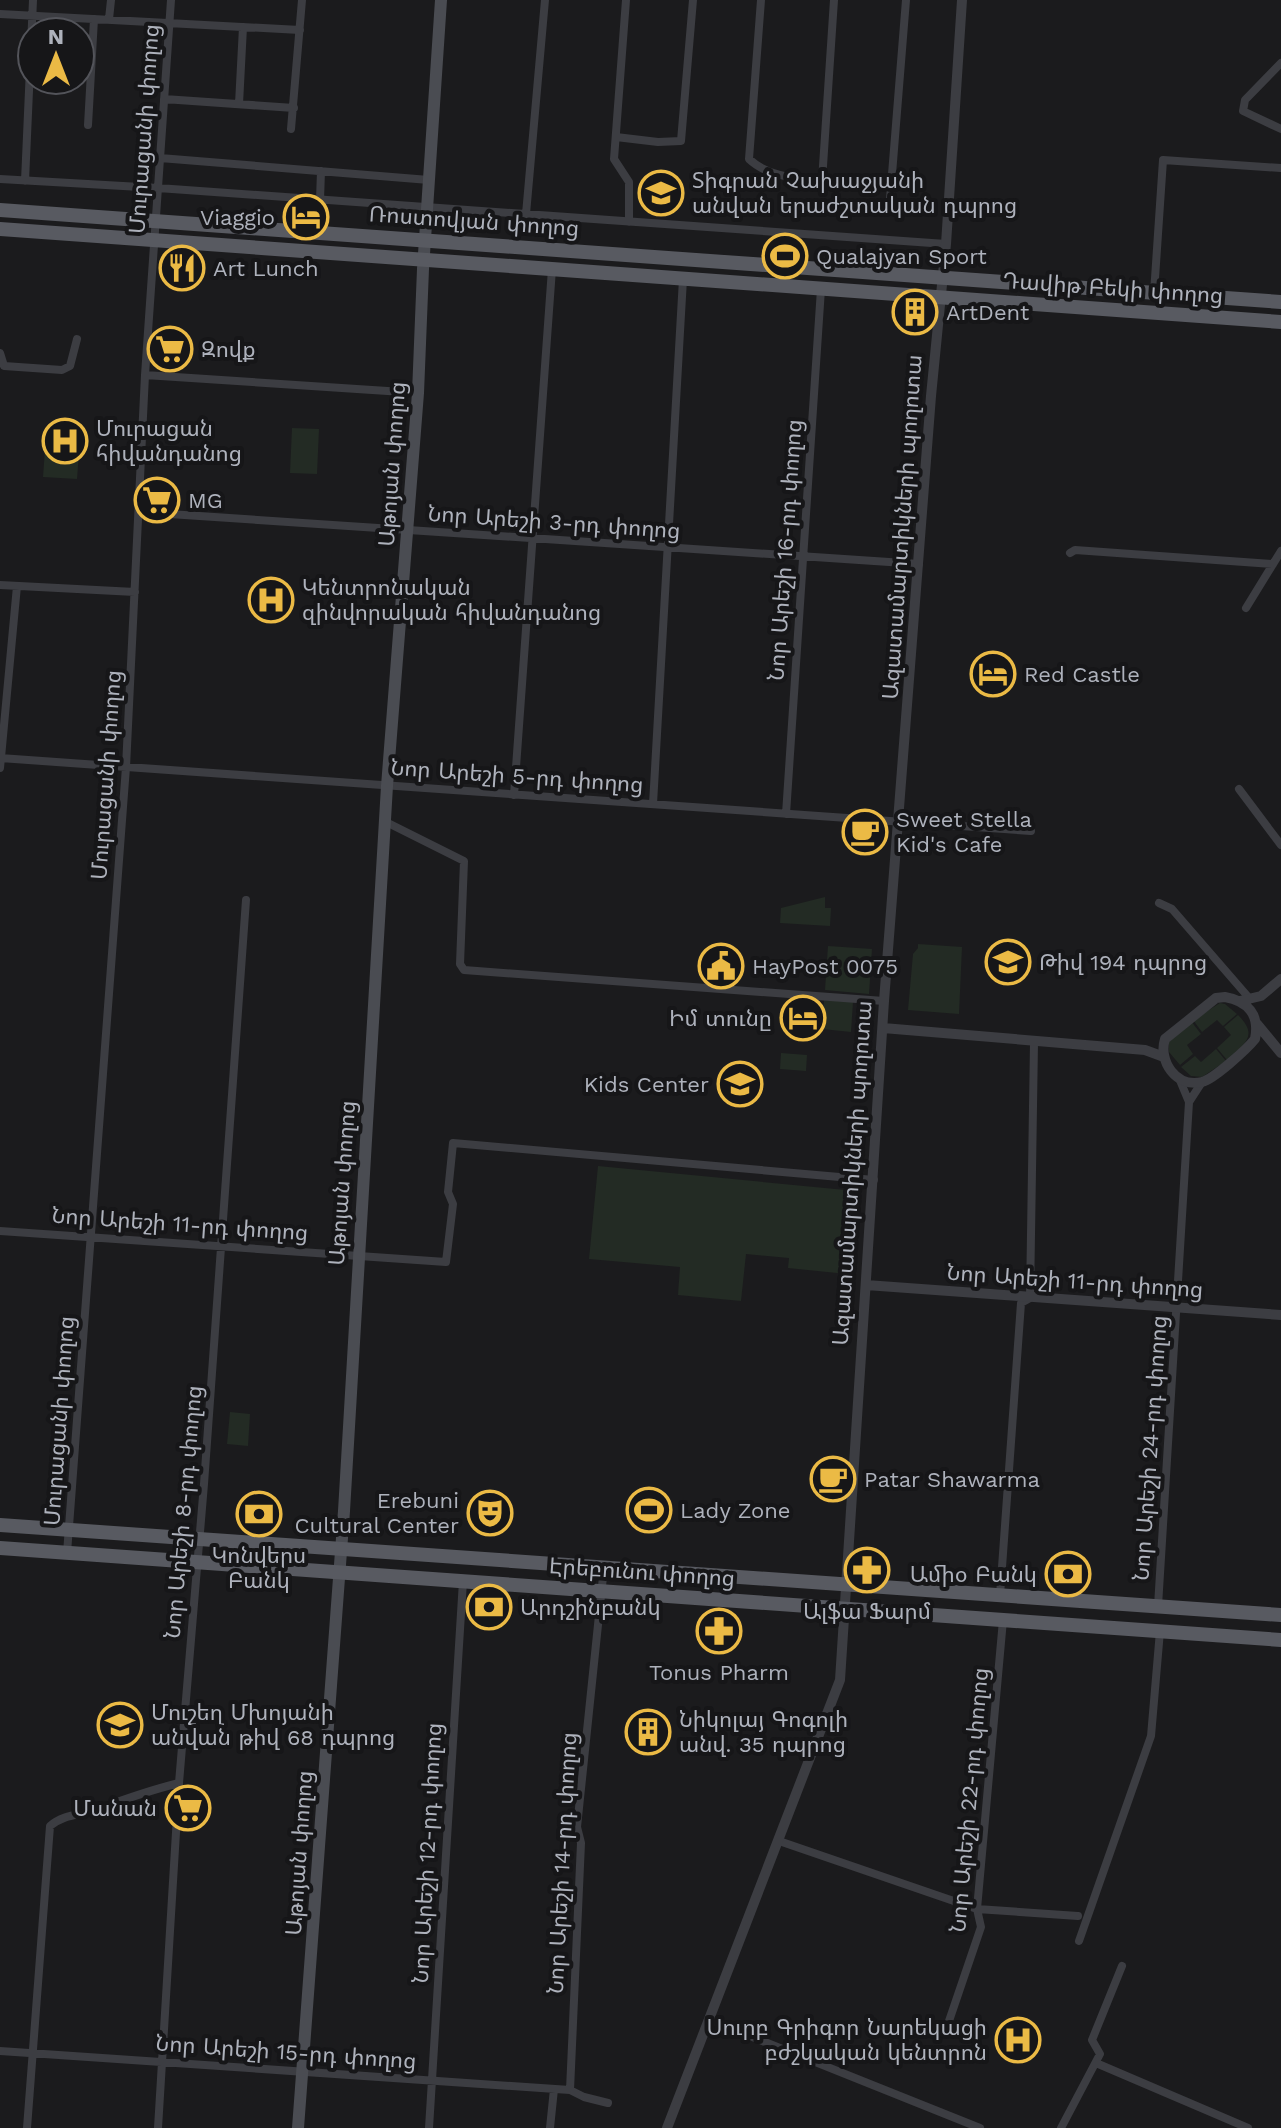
<svg xmlns="http://www.w3.org/2000/svg" width="1281" height="2128" viewBox="0 0 1281 2128" font-family="'Work Sans','Noto Sans Armenian',sans-serif">
  <style>
    .green { fill: #232b24 }
    .lines { fill: none; stroke-linecap: round; stroke-linejoin: round }
    .minor { stroke: #3c3d42; stroke-width: 8 }
    .tertiary { stroke: #3c3d42; stroke-width: 10 }
    .secondary { stroke: #4a4c52; stroke-width: 12 }
    .primary { stroke: #585a61; stroke-width: 14 }
    .labels { text-anchor: middle; dominant-baseline: central; stroke-width: 8; stroke-linejoin: round; paint-order: stroke }
    .street-label { font-size: 22px; fill: #aeb2bc; stroke: #161618 }
    .poi-label { font-size: 22px; fill: #aeb2bc; stroke: #161618; text-anchor: start }
  </style>
  <rect width="100%" height="100%" fill="#1b1b1d"/>
  <path class="green" d="M292,428L319,429L317,474L290,473Z
    M45,449L79,452L77,479L43,477Z
    M825,897V908H831L830,926L780,923L781,908Z
    M918,944L962,947L959,1014L908,1010L913,954L918,948Z
    M828,946L872,949L869,994L825,990Z
    M824,1000L853,1002L851,1032L822,1029Z
    M1220,1003L1225,1004L1237,1014L1223,1026L1217,1020L1202,1032L1193,1020Z
    M1238,1015C1259,1036 1245,1043 1227,1060L1217,1048L1231,1035L1224,1027Z
    M1191,1021L1201,1034L1187,1045L1193,1054L1180,1065L1169,1052V1042Z
    M1216,1049L1226,1061L1202,1077L1191,1076L1181,1067L1195,1056L1201,1062Z
    M781,1053L807,1055L806,1071L780,1069Z
    M598,1166L856,1191L847,1274L788,1268L789,1258L746,1254L741,1301L678,1295L680,1267L589,1259Z
    M230,1412L250,1414L248,1446L227,1444Z"/>
  <g class="lines">
    <path class="minor" d="M626,0L614,159L629,182V222
      M761,0L749,159C768,177 796,178 822,181L834,0
      M0,14L300,30
      M109,19L111,0
      M1281,63L1245,100L1243,111L1281,129
      M164,99L294,108
      M239,104L243,27
      M88,125L94,19
      M291,129L302,0
      M616,137L658,142L681,141L693,0
      M160,158L429,180
      M0,179L158,188L946,244
      M25,181L33,0
      M890,199L906,0
      M320,200L321,171
      M526,214L545,0
      M1154,293L1163,160L1281,168
      M0,353L4,366L62,370L70,366L77,339
      M145,375L418,393
      M139,512L919,564
      M1070,553L1075,550L1273,564
      M0,585L135,592
      M1246,608L1281,551
      M0,758L1031,831
      M0,768L17,586
      M1239,789L1281,845
      M514,795L552,269
      M653,804L683,279
      M786,814L821,289
      M386,822L464,861L460,964L464,970L884,1001
      M1159,903L1172,909L1250,999
      M1189,1102L1202,1082
      M0,1231L446,1262L453,1204L448,1192L453,1143L874,1180
      M67,1553L126,767L145,375L171,0
      M1000,1595L1021,1303L1030,1298L1034,1043
      M1158,1606L1189,1102L1179,1078
      M779,1841L977,1909L1078,1916
      M1079,1941L1151,1736L1160,1631
      M710,2020L980,2128
      M952,2027L949,2021L981,1927L977,1909L1003,1620
      M0,2051L570,2090L584,2097L608,2103
      M1096,2063L1248,2128
      M570,2090L581,1843L577,1827L604,1567
      M27,2128L50,1826C64,1814 81,1815 98,1809C125,1799 151,1790 179,1783
      M158,2128L179,1783L204,1484L246,900
      M429,2128L463,1581
      M550,2128L554,2089
      M1061,2128L1100,2054L1092,2040L1122,1966"/>
    <path class="tertiary" d="M1225,997C1248,1001 1260,1015 1255,1039C1247,1049 1214,1079 1202,1082C1176,1088 1158,1061 1165,1039L1216,998Z
      M1240,1001L1261,996L1281,979
      M1257,1024L1281,1053
      M883,1028L1145,1050L1164,1057
      M866,1285L1281,1315
      M667,2128L840,1680L884,1001L931,396L946,244L962,0"/>
    <path class="secondary" d="M298,2128L344,1511L387,786L418,393L423,269L441,0"/>
    <path class="primary" d="M0,210L1281,302
      M0,229L1281,322
      M0,1525L1281,1615
      M0,1548L1281,1640"/>
  </g>
  <defs>
    <g id="school-ring" transform="scale(2.3)"><circle r="9.5" fill="#161618" stroke="#ebba45" stroke-width="1.5"/><path d="M0-5L7-2L0 1L-7-2ZM-4 1L0 2.5L4 1V4Q0 6-4 4Z" fill="#ebba45"/></g>
    <g id="hotel-ring" transform="scale(2.3)"><circle r="9.5" fill="#161618" stroke="#ebba45" stroke-width="1.5"/><path d="M-6-4.5h1.5V1H6V5H4.5V3h-9V5H-6ZM-4 0a1.8 1.8 0 1 1 3.6 0ZM.5 0V-2.5h3Q6-2.5 6 0Z" fill="#ebba45"/></g>
    <g id="stadium-ring" transform="scale(2.3)"><circle r="9.5" fill="#161618" stroke="#ebba45" stroke-width="1.5"/><path d="M0-5a6.5 5 0 1 0 0 10a6.5 5 0 1 0 0-10ZM-3.5-1.8h7v3.6h-7Z" fill="#ebba45"/></g>
    <g id="restaurant-ring" transform="scale(2.3)"><circle r="9.5" fill="#161618" stroke="#ebba45" stroke-width="1.5"/><path d="M-5-6h1v4h1v-4h1v4h1v-4h1v5L-1.5 .5V6h-2V.5L-5-1ZM5-6V6H3V1.5H1.5Q1.5-4 5-6Z" fill="#ebba45"/></g>
    <g id="building-ring" transform="scale(2.3)"><circle r="9.5" fill="#161618" stroke="#ebba45" stroke-width="1.5"/><path d="M-4-6H4V6H1V3H-1V6H-4ZM-2.5-4.3h1.7v1.8h-1.7ZM.8-4.3h1.7v1.8H.8ZM-2.5-1h1.7V.8h-1.7ZM.8-1h1.7V.8H.8Z" fill="#ebba45"/></g>
    <g id="supermarket-ring" transform="scale(2.3)"><circle r="9.5" fill="#161618" stroke="#ebba45" stroke-width="1.5"/><path d="M-6-5.5h2.5l.6 2H6L4.5 2H-2.5L-4.4-4H-6ZM-1.5 3.2a1.3 1.3 0 1 0 .1 0ZM3 3.2a1.3 1.3 0 1 0 .1 0Z" fill="#ebba45"/></g>
    <g id="hospital-ring" transform="scale(2.3)"><circle r="9.5" fill="#161618" stroke="#ebba45" stroke-width="1.5"/><path d="M-5-5h3v3.5h4V-5h3V5h-3V1.5h-4V5h-3Z" fill="#ebba45"/></g>
    <g id="cafe-ring" transform="scale(2.3)"><circle r="9.5" fill="#161618" stroke="#ebba45" stroke-width="1.5"/><path d="M-5.5-4.5H6V0H3Q3 3.5 0 3.5H-2.5Q-5.5 3.5-5.5 0ZM3-3.2v2h1.7v-2ZM-6 4.5H4V6H-6Z" fill="#ebba45"/></g>
    <g id="civic-ring" transform="scale(2.3)"><circle r="9.5" fill="#161618" stroke="#ebba45" stroke-width="1.5"/><path d="M-.6-6.5H3V-4.5H.6V-3L4-1V1h2V6H-6V1h2V-1L-.6-3ZM-1.2 2.5V6h2.4V2.5Z" fill="#ebba45"/></g>
    <g id="theatre-ring" transform="scale(2.3)"><circle r="9.5" fill="#161618" stroke="#ebba45" stroke-width="1.5"/><path d="M-5-5.5Q0-4 5-5.5V0Q5 5 0 6Q-5 5-5 0ZM-3.3-2.5H-1v1.5H-3.3ZM1-2.5H3.3v1.5H1ZM-2.8 1Q0 5.5 2.8 1Z" fill="#ebba45"/></g>
    <g id="bank-ring" transform="scale(2.3)"><circle r="9.5" fill="#161618" stroke="#ebba45" stroke-width="1.5"/><path d="M-6-4H6V4H-6ZM0-2.3a2.3 2.3 0 1 0 0 4.6a2.3 2.3 0 1 0 0-4.6Z" fill="#ebba45"/></g>
    <g id="pharmacy-ring" transform="scale(2.3)"><circle r="9.5" fill="#161618" stroke="#ebba45" stroke-width="1.5"/><path d="M-2-6h4v4h4v4h-4v4h-4v-4h-4v-4h4Z" fill="#ebba45"/></g>
  </defs>
  <g fill-rule="evenodd">
    <use href="#school-ring" x="661" y="193"/>
    <use href="#hotel-ring" x="306" y="217"/>
    <use href="#stadium-ring" x="785" y="256"/>
    <use href="#restaurant-ring" x="182" y="268"/>
    <use href="#building-ring" x="915" y="312"/>
    <use href="#supermarket-ring" x="170" y="349"/>
    <use href="#hospital-ring" x="65" y="441"/>
    <use href="#supermarket-ring" x="157" y="500"/>
    <use href="#hospital-ring" x="271" y="600"/>
    <use href="#hotel-ring" x="993" y="674"/>
    <use href="#cafe-ring" x="865" y="832"/>
    <use href="#school-ring" x="1008" y="962"/>
    <use href="#civic-ring" x="721" y="966"/>
    <use href="#hotel-ring" x="803" y="1018"/>
    <use href="#school-ring" x="740" y="1084"/>
    <use href="#cafe-ring" x="833" y="1479"/>
    <use href="#stadium-ring" x="649" y="1510"/>
    <use href="#theatre-ring" x="490" y="1513"/>
    <use href="#bank-ring" x="259" y="1514"/>
    <use href="#pharmacy-ring" x="867" y="1570"/>
    <use href="#bank-ring" x="1068" y="1574"/>
    <use href="#bank-ring" x="489" y="1607"/>
    <use href="#pharmacy-ring" x="719" y="1631"/>
    <use href="#school-ring" x="120" y="1725"/>
    <use href="#building-ring" x="648" y="1732"/>
    <use href="#supermarket-ring" x="188" y="1808"/>
    <use href="#hospital-ring" x="1018" y="2040"/>
  </g>
  <g class="labels">
    <g class="street-label">
      <text transform="translate(144 129) rotate(-86)">Մուրացանի փողոց</text>
      <text transform="translate(474 221) rotate(4)">Ռոստովյան փողոց</text>
      <text transform="translate(1113 288) rotate(4)">Դավիթ Բեկի փողոց</text>
      <text transform="translate(392 464) rotate(-86)">Աթոյան փողոց</text>
      <text transform="translate(554 522) rotate(4)">Նոր Արեշի 3-րդ փողոց</text>
      <text transform="translate(902 527) rotate(-86)">Ազատամարտիկների պողոտա</text>
      <text transform="translate(785 550) rotate(-86)">Նոր Արեշի 16-րդ փողոց</text>
      <text transform="translate(106 775) rotate(-86)">Մուրացանի փողոց</text>
      <text transform="translate(517 776) rotate(4)">Նոր Արեշի 5-րդ փողոց</text>
      <text transform="translate(852 1173) rotate(-86)">Ազատամարտիկների պողոտա</text>
      <text transform="translate(342 1183) rotate(-86)">Աթոյան փողոց</text>
      <text transform="translate(180 1224) rotate(4)">Նոր Արեշի 11-րդ փողոց</text>
      <text transform="translate(1075 1281) rotate(4)">Նոր Արեշի 11-րդ փողոց</text>
      <text transform="translate(59 1421) rotate(-86)">Մուրացանի փողոց</text>
      <text transform="translate(1150 1448) rotate(-86)">Նոր Արեշի 24-րդ փողոց</text>
      <text transform="translate(183 1512) rotate(-85)">Նոր Արեշի 8-րդ փողոց</text>
      <text transform="translate(642 1572) rotate(4)">Էրեբունու փողոց</text>
      <text transform="translate(969 1800) rotate(-85)">Նոր Արեշի 22-րդ փողոց</text>
      <text transform="translate(299 1853) rotate(-86)">Աթոյան փողոց</text>
      <text transform="translate(427 1853) rotate(-87)">Նոր Արեշի 12-րդ փողոց</text>
      <text transform="translate(562 1863) rotate(-87)">Նոր Արեշի 14-րդ փողոց</text>
      <text transform="translate(286 2052) rotate(4)">Նոր Արեշի 15-րդ փողոց</text>
    </g>
    <g class="poi-label">
      <text x="692" y="180">Տիգրան Չախաջյանի<tspan x="692" dy="25">անվան երաժշտական դպրոց</tspan></text>
      <text x="275" y="217" text-anchor="end">Viaggio</text>
      <text x="816" y="256">Qualajyan Sport</text>
      <text x="213" y="268">Art Lunch</text>
      <text x="946" y="312">ArtDent</text>
      <text x="201" y="349">Զովք</text>
      <text x="96" y="428">Մուրացան<tspan x="96" dy="25">հիվանդանոց</tspan></text>
      <text x="188" y="500">MG</text>
      <text x="302" y="587">Կենտրոնական<tspan x="302" dy="25">զինվորական հիվանդանոց</tspan></text>
      <text x="1024" y="674">Red Castle</text>
      <text x="896" y="819">Sweet Stella<tspan x="896" dy="25">Kid's Cafe</tspan></text>
      <text x="1039" y="962">Թիվ 194 դպրոց</text>
      <text x="752" y="966">HayPost 0075</text>
      <text x="772" y="1018" text-anchor="end">Իմ տունը</text>
      <text x="709" y="1084" text-anchor="end">Kids Center</text>
      <text x="864" y="1479">Patar Shawarma</text>
      <text x="459" y="1500" text-anchor="end">Erebuni<tspan x="459" dy="25">Cultural Center</tspan></text>
      <text x="680" y="1510">Lady Zone</text>
      <text x="259" y="1555" text-anchor="middle">Կոնվերս<tspan x="259" dy="25">Բանկ</tspan></text>
      <text x="1037" y="1574" text-anchor="end">Ամիօ Բանկ</text>
      <text x="520" y="1607">Արդշինբանկ</text>
      <text x="867" y="1611" text-anchor="middle">Ալֆա Ֆարմ</text>
      <text x="719" y="1672" text-anchor="middle">Tonus Pharm</text>
      <text x="151" y="1712">Մուշեղ Մխոյանի<tspan x="151" dy="25">անվան թիվ 68 դպրոց</tspan></text>
      <text x="679" y="1719">Նիկոլայ Գոգոլի<tspan x="679" dy="25">անվ. 35 դպրոց</tspan></text>
      <text x="157" y="1808" text-anchor="end">Մանան</text>
      <text x="987" y="2027" text-anchor="end">Սուրբ Գրիգոր Նարեկացի<tspan x="987" dy="25">բժշկական կենտրոն</tspan></text>
    </g>
  </g>
  <g transform="translate(56 56)"><circle r="38" fill="#161618" stroke="#53545a" stroke-width="2"/>
  <path d="M0-6L14 30L0 20L-14 30Z" fill="#ebba45"/>
  <text y="-12" font-size="22" font-weight="bold" text-anchor="middle" fill="#aeb2bc">N</text>
  </g>
</svg>
